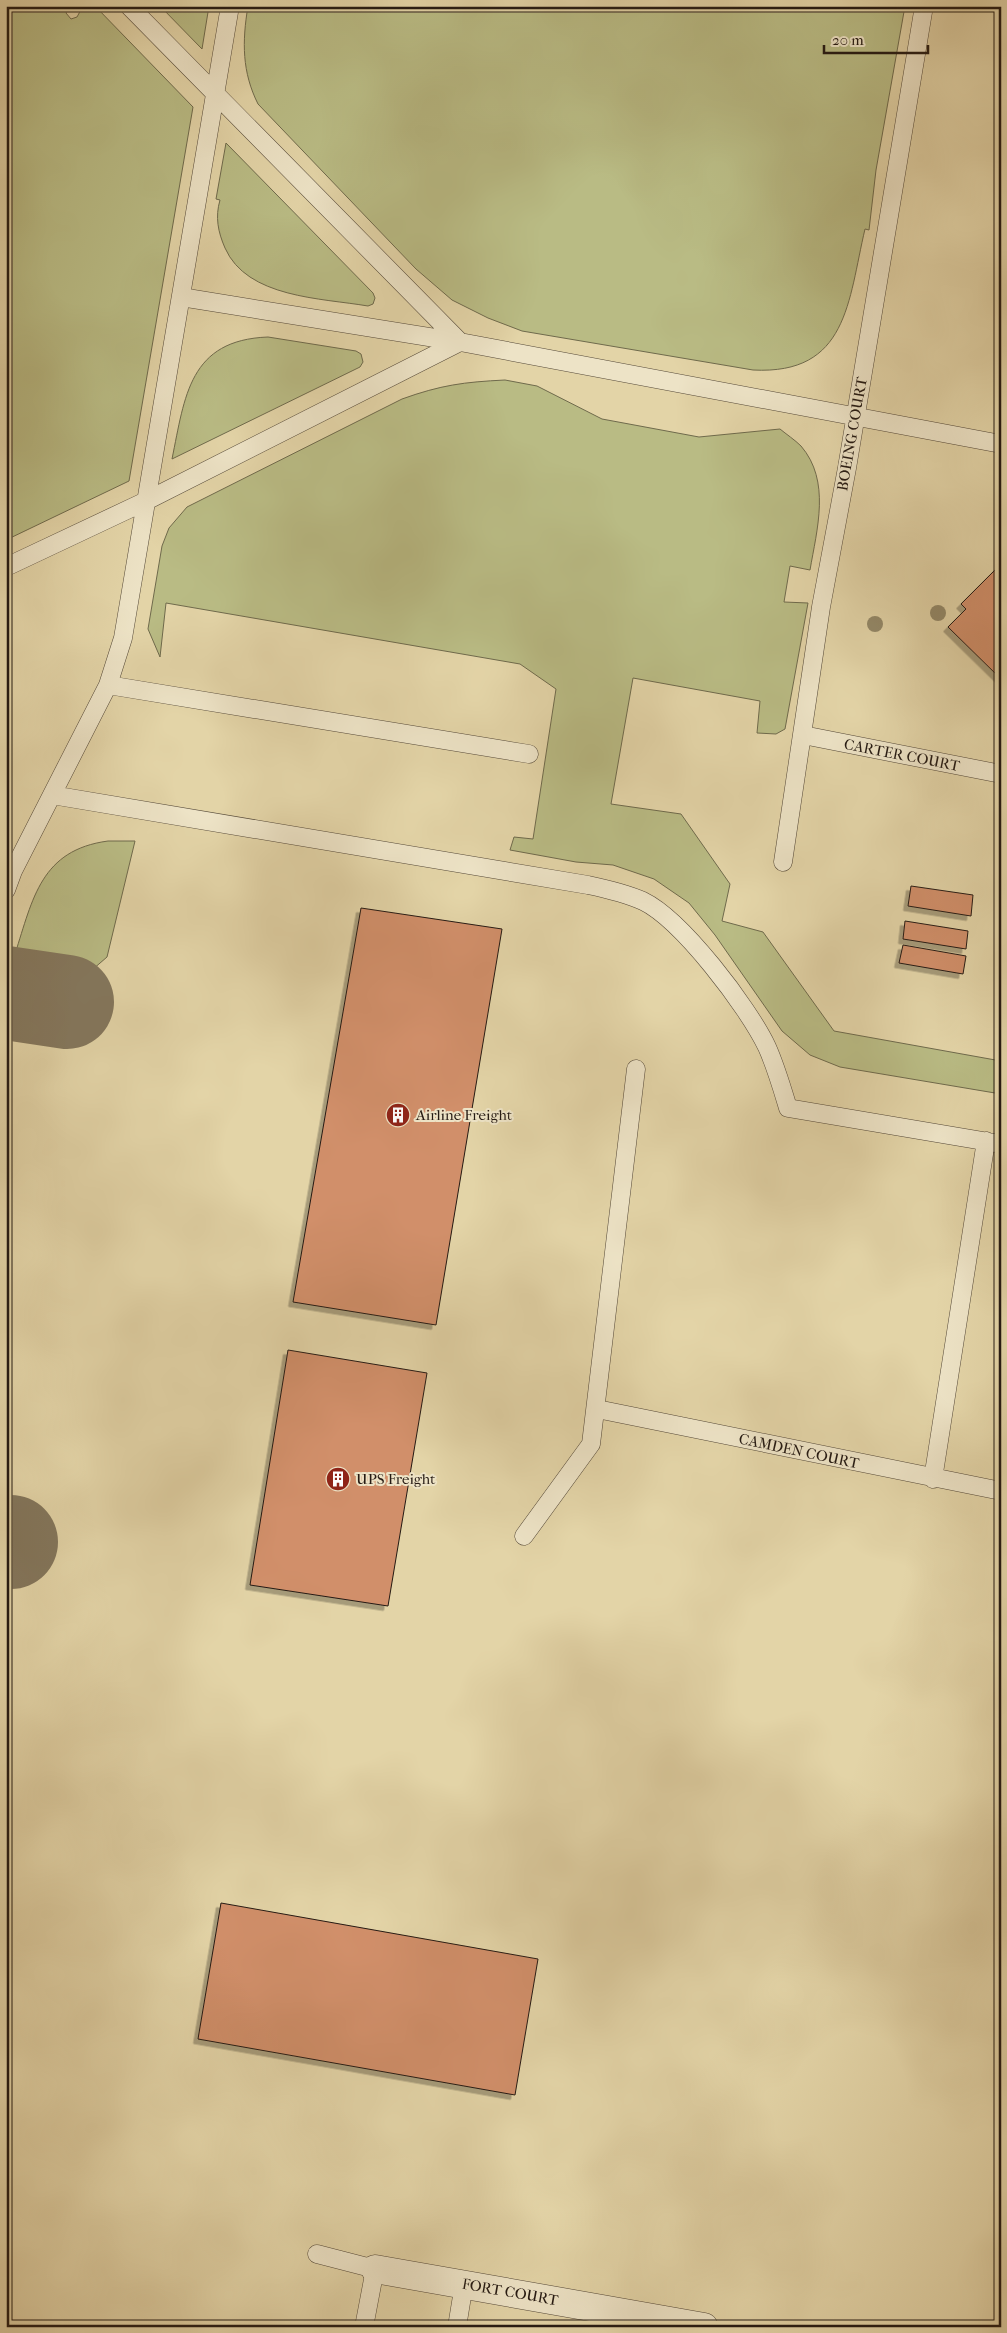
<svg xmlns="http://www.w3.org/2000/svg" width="1007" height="2333" viewBox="0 0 1007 2333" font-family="'IM FELL French Canon',serif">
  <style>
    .green { fill: #b9bb84; stroke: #6f6a4c }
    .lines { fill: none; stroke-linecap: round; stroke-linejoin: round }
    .taxiway { stroke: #84775d; stroke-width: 94 }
    .building { fill: #d18f6a; stroke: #251a13; filter: url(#shadow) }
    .service-casing { stroke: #544838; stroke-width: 19 }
    .minor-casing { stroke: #544838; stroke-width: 29 }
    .service { stroke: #ede3c6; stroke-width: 18 }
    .minor { stroke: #ede3c6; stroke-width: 28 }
    .tree { fill: #938868 }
    .labels { text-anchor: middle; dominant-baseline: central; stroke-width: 4; stroke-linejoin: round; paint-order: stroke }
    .street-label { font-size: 15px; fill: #251a13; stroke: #ede3c6 }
    .poi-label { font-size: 15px; fill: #251a13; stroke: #ede3c6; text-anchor: start }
  </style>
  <defs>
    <filter id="shadow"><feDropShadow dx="-4.5" dy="4.5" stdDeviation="0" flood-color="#0004"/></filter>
  </defs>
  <rect width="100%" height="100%" fill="#e3d4a7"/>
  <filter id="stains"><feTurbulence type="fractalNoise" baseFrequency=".004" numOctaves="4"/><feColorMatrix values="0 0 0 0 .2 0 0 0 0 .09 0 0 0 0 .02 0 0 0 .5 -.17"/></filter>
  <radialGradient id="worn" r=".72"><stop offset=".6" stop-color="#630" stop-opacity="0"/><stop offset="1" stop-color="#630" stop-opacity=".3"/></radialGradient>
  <path class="green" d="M6,6H69L66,13L71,19L77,17L83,6H95L193,107L129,481L6,540Z
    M160,6H209L202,49Z
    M248,6H905L876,170L869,230L865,229C848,301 848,375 753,370L522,331L488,318L452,300L416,269L258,104C242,72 242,42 248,6Z
    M226,143L373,293L375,298L373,304L368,306C321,298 247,298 225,248C218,232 215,217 220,200L216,199Z
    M268,337L356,351L361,354L363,362L360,367L172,459C185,396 189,340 268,337Z
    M505,380L537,386L602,419L699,437L780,429C786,434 795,440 801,446C831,481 817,529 810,570L790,566L784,602L808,603L785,729L776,734L757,733L760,701L633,678L611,804L681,814L730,884L722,921L763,932L834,1031L1001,1061V1094L840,1067L810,1055L782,1031L715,935L689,903L654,879L613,865L576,862L510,850L514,837L533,839L556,689L520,664L166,603L160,657L148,629L162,546L169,528L187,507L402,399C441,385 464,382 505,380Z
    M108,841H135L107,957L92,970L88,969L87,966L58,959L15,954C33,898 41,850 108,841Z"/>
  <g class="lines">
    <path class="taxiway" d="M6,993L67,1002
      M6,1542H11"/>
  </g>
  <path class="building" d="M1001,564V679L948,627L966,609L961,604Z
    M911,886L973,895L971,916L908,906Z
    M361,908L502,929L436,1325L293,1302Z
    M905,921L968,931L966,949L903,939Z
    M903,945L966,956L963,974L899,963Z
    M288,1350L427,1373L388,1606L250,1585Z
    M221,1903L538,1959L515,2095L198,2039Z"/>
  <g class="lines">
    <g class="service-casing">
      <path id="service" d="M181,297L460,342L1001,444
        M6,567L146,501L460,342L129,6
        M108,685L529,754
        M803,735L1001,774
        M52,795L588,885C607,889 625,893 643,901C682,920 748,1007 767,1047C776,1067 782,1088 788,1108L1001,1144
        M783,862L821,607L847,468L924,6
        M6,890L13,871L108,685L123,638L230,6
        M597,1409L1001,1491
        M933,1479L986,1141
        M524,1536L591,1444L636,1069
        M317,2254L375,2269L364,2327
        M457,2327L464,2284"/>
    </g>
    <g class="minor-casing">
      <path id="minor" d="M375,2269L704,2327"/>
    </g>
    <use href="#service" class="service"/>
    <use href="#minor" class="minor"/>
  </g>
  <g class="tree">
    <circle cx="938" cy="613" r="8"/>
    <circle cx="875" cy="624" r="8"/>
  </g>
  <defs>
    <g id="building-disc" transform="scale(1.25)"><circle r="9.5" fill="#8f2418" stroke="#ede3c6"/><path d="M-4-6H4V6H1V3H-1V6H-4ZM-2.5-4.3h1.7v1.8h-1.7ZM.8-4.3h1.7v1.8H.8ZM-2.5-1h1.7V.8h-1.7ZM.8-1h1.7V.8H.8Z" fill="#fff"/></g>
  </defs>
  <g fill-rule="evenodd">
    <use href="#building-disc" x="398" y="1115"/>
    <use href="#building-disc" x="338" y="1479"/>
  </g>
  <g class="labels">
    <g class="street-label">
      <text transform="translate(852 434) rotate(-80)">BOEING COURT</text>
      <text transform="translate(902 755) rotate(11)">CARTER COURT</text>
      <text transform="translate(799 1451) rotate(12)">CAMDEN COURT</text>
      <text transform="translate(510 2292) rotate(10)">FORT COURT</text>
    </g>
    <g class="poi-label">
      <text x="416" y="1115">Airline Freight</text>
      <text x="356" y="1479">UPS Freight</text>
    </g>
  </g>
  <rect width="1007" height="2333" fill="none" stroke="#e3d4a7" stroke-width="25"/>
  <rect x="8" y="8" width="992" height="2318" fill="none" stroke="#251a13" stroke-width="2.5"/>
  <rect x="12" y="12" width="982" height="2308" fill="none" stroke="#251a13"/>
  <path d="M824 45v8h104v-8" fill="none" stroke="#251a13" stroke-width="2.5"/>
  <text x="832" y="45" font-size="15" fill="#251a13" stroke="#ede3c6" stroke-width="4" paint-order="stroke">20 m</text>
  <rect width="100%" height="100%" filter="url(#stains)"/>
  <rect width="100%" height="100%" fill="url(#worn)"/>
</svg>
